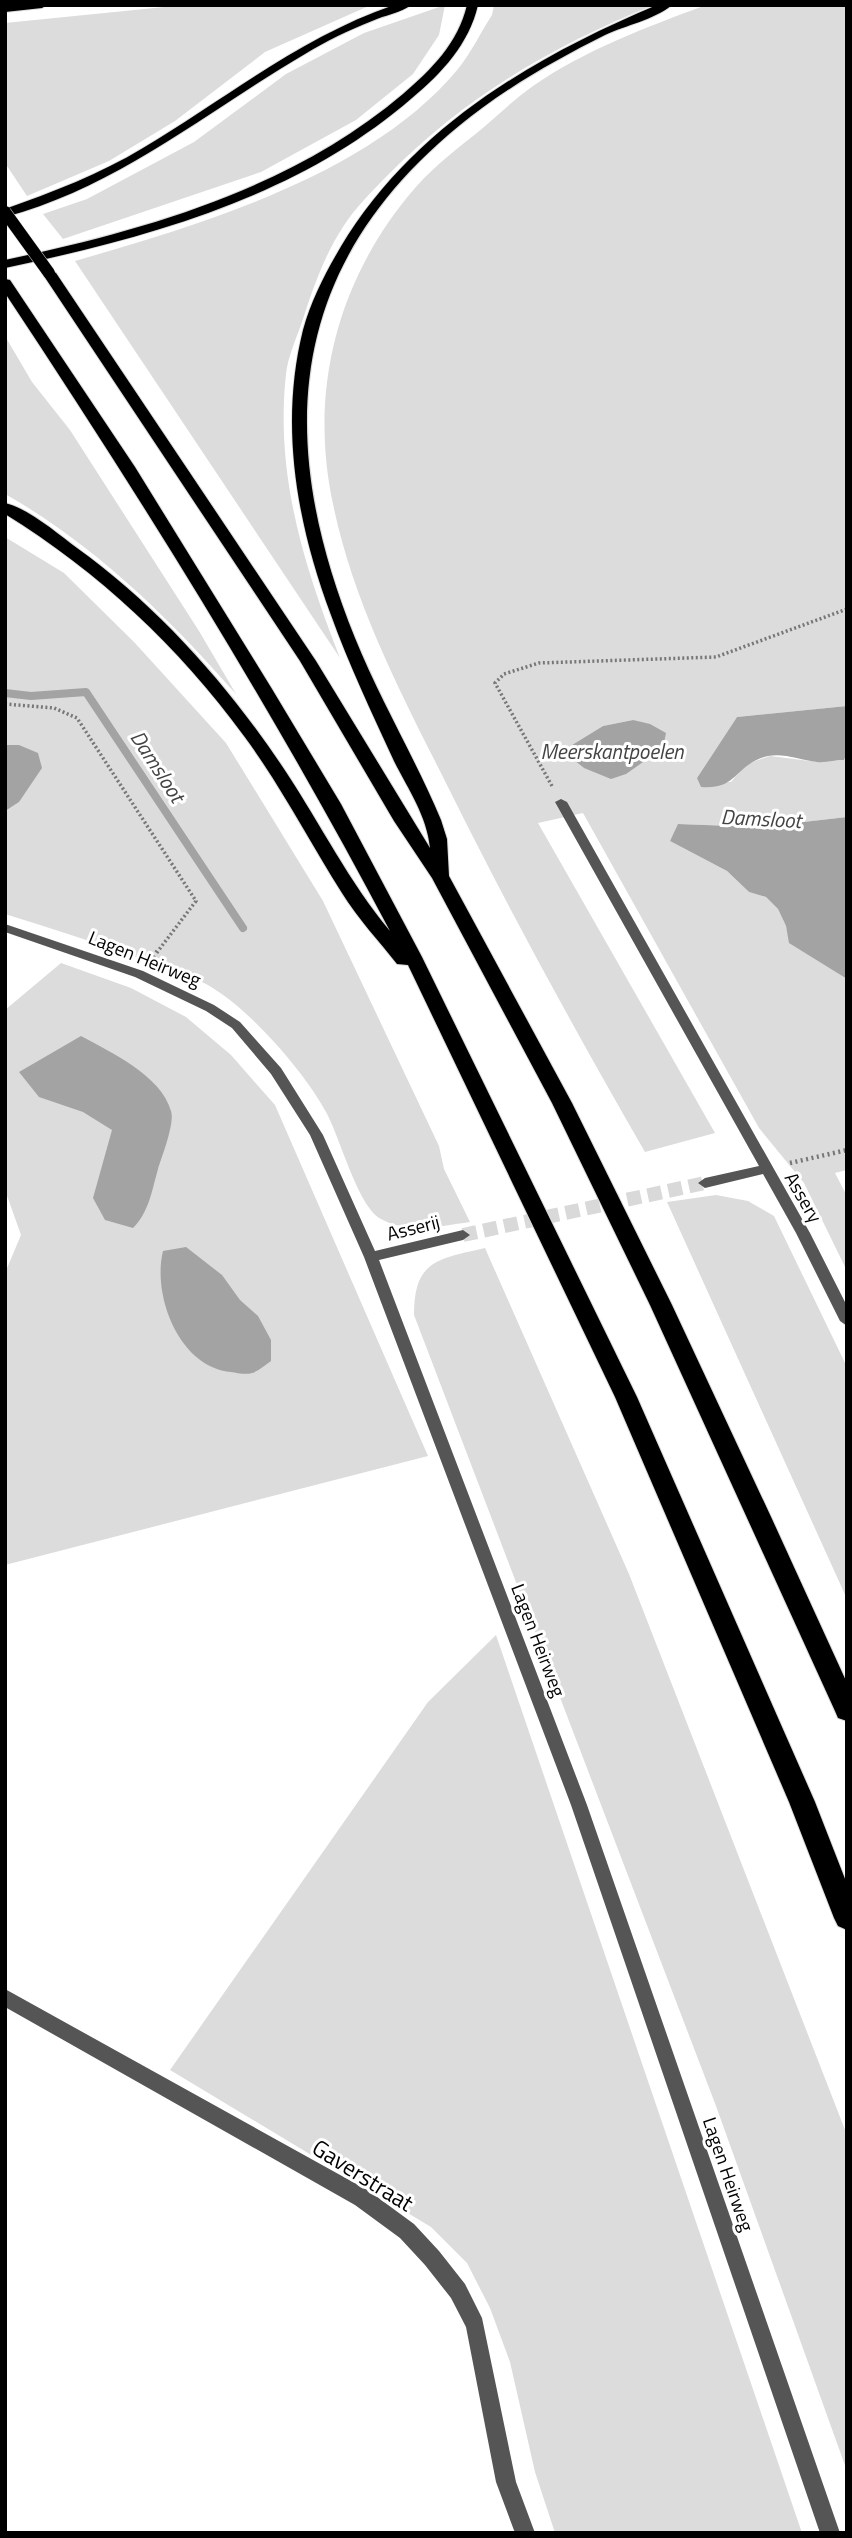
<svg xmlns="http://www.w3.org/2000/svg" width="852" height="2538" viewBox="0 0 852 2538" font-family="'Titillium Web',sans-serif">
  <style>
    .green { fill: #dcdcdc; fill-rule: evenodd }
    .water { fill: #a3a3a3 }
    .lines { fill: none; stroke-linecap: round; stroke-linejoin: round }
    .stream { stroke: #a3a3a3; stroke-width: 8 }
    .minor-tunnel { stroke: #d9d9d9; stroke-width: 14; stroke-dasharray: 14 7; stroke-linecap: butt }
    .motorway-casing { stroke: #dbdbdb; stroke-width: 2 }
    .path-far1 { stroke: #777; stroke-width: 3.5; stroke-dasharray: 2 2.5; stroke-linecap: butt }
    .path { stroke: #777; stroke-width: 4.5; stroke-dasharray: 2 3.5; stroke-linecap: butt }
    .minor { fill: #555; fill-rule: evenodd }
    .motorway { fill: #000; fill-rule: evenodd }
    .motorway-bridge-casing { stroke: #dbdbdb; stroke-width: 13; stroke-linecap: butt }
    .motorway-bridge { stroke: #000; stroke-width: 12 }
    .labels { text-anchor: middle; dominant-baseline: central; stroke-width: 6; stroke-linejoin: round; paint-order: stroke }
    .street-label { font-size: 19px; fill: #000; stroke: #fff }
    .water-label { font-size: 21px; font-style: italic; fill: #444; stroke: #fff }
    .near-street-label { font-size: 23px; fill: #000; stroke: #fff }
  </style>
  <rect width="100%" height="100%" fill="#fff"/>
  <path class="green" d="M184,5H371L265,52L175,121L109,161L27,196L5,163V23Z
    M445,5L439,35L413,74L356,120L261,172L63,239L43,214L87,199L194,142L286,74L364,33Z
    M494,5H654C554,45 463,98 388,175C372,191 355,208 343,227C325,254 313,288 303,319C297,337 288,356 286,374C275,475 304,566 340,658L75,261C202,224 370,175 458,69C471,53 481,32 492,15Z
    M706,5H847V706L737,717L697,778L731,782L746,764L770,756L818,762L844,760L847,753V817L759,827L679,824L670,841L727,871L749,892L766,897L778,909L786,926L790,943L847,979V1170L835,1173L847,1196V1271L804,1183L759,1128L583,813L538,823L715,1133L645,1152C577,1034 511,914 450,791C404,699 354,606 333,504C308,388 339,276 415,188C435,165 461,146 484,127C500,113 516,98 533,86C585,50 647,27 706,5ZM633,720L663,748L654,753L584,768L575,761L572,745L603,726Z
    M5,336L32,382L70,430L199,631L236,694C168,617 95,545 5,494Z
    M5,537L64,573L134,642L226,743L323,901L439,1146L444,1169L470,1222C441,1226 408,1234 381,1219C358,1207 340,1137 326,1112C304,1071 247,1006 206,984C188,975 166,969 147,961C100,944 53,929 5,914Z
    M61,963L131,988L186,1017L231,1055L275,1105L428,1456L5,1565V1273L21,1235L5,1190V1010Z
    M716,1195L748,1201L774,1216L847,1367V1599L667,1202Z
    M485,1248L629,1574L847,2135V2471L716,2106L414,1315C414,1260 438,1259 485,1248Z
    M496,1635L802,2533H555L535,2472L510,2362L490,2308L467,2263L431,2227L170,2070L428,1702Z"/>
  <path class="water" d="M847,706V753L844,760C835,760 826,763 817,762C801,760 784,753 768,756C734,764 739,790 701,787L697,778L737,717Z
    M633,720L650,724L666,733L663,748L626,774L611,779L584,768L575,761L572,745L603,726Z
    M5,745H19L38,753L42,768L19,802L5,811Z
    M847,817V979L789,943L786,926L778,909L766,897L749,892L727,871L670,841L678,824L759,827Z
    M81,1036C110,1052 161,1075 171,1111C175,1123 162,1156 158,1169C152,1190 149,1212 133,1228L105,1220L93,1198L112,1130L83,1112L39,1097L19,1072Z
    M186,1247L222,1275L240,1300L258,1316L271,1340V1361C265,1365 259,1371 252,1373C246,1375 237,1373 231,1372C179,1367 152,1295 163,1251Z"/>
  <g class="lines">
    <path class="stream" d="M5,693L31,696L86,692L243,928"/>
    <path class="minor-tunnel" d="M463,1235L705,1183"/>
    <g class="motorway-casing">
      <path id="motorway" d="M47,5L42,8L5,12V6Z
        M394,5H411C401,13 385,15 372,21C349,30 326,41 305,54C206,112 118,187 5,217V209C53,192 100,174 143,148C227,98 301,37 394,5Z
        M467,5H478C469,44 442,73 412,98C298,197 150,237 5,268V260C146,230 291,189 403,94C432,69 458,43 467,5Z
        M657,5H672C654,20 626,25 605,35C563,56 520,80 482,108C291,250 269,426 355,638C380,700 415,758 441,820L447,839L449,876L572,1103L672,1305L772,1519L847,1683V1721L838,1718L835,1711L650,1305L552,1103L432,878L394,821L300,661L42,273L49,269L56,273L316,661L430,848C427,816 408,789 394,761C372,713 349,665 331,615C297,524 279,426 303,330C312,297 330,264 348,235C421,123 536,56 657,5Z
        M5,279L10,280L135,467L272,689L341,804L422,957L637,1397L815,1802L847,1884V1930L838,1926L834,1918L789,1802L615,1397L408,965L397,964C379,941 358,919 342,893C309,841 281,786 244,736C179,647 99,572 5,514V503C28,508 58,534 77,548C159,607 230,687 286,772C321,825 349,882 390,931C274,711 143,501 5,293Z"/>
    </g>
    <path class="path-far1" d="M5,704L54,708L77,718L196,901L158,951
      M552,786L495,683L504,674L539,663L716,657L847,609"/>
    <path class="path" d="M153,957L159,949
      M790,1163L847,1150"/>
    <path class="minor" d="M561,799L567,802L810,1233L847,1306V1326L840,1321L796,1233L763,1174L705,1188L698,1183L705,1178L759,1166L555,802Z
      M5,924L143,971L214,1005L240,1022L281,1068L323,1135L375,1251L463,1230L470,1235L463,1240L379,1260L587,1805L840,2533H820L571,1805L364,1257L310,1135L271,1074L232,1028L206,1011L135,977L5,932Z
      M5,1989L369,2191L414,2224L439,2251L465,2284L482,2318L516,2482L535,2533H515L496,2482L466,2327L451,2298L425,2265L400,2238L355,2205L5,2007Z"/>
    <use href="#motorway" class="motorway"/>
    <g class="motorway-bridge-casing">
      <path id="motorway-bridge" d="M5,212L49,273"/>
    </g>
    <use href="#motorway-bridge" class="motorway-bridge"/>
  </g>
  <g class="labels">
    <g class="street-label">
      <text transform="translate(145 958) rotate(22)">Lagen Heirweg</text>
      <text transform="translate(804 1197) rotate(60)">Assery</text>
      <text transform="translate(413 1227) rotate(-14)">Asserij</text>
      <text transform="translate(539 1640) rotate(69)">Lagen Heirweg</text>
      <text transform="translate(729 2174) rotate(71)">Lagen Heirweg</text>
    </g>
    <g class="water-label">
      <text x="612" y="751">Meerskantpoelen</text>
      <text transform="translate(158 766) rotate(57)">Damsloot</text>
      <text transform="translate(761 818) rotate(3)">Damsloot</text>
    </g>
    <g class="near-street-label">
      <text transform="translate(363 2175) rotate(32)">Gaverstraat</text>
    </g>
  </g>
  <rect width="852" height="2538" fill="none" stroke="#000000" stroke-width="14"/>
</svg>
